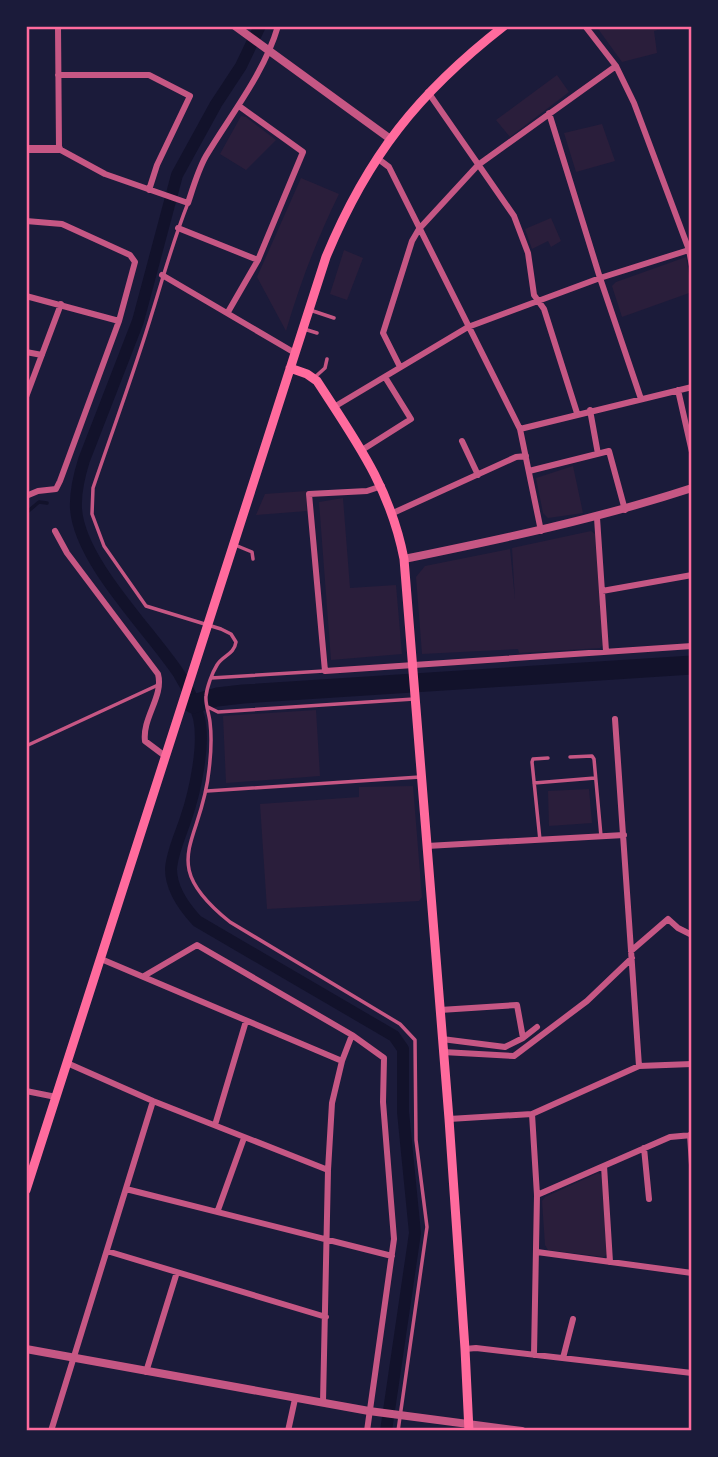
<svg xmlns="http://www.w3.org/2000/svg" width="718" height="1457" viewBox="0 0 718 1457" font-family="'Sofia Sans Condensed',sans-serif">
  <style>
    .green { fill: #2a1e3b }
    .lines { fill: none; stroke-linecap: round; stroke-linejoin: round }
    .stream { stroke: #12122b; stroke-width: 3.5 }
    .canal { stroke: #12122b; stroke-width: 12 }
    .river { stroke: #12122b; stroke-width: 19 }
    .service { stroke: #c65784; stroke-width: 3.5 }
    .minor { stroke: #c65784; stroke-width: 6 }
    .tertiary { stroke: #c65784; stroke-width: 8 }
    .secondary { stroke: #ff6b9d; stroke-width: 9 }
    .neatline { fill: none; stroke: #ff6b9d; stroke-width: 2.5 }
  </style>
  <rect width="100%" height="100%" fill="#1b1b3a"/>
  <path class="green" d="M596,26H673L654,31L657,53L622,62Z
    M557,75L569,92L510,137L496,120Z
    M241,116L246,117L276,140L246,170L220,154Z
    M602,124L615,161L576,172L564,133Z
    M301,178L339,194C317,239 300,283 286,331L257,277Z
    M551,218L561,241L551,247L548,241L532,249L525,229Z
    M344,250L363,258L347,300L330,294Z
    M686,257L692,292L622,317L612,286L616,282Z
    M573,466L583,513L548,518L543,513L536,478Z
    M306,491L307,511L256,515L265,494Z
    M343,498L350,588L396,585L402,654L331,660L319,502Z
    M591,531L595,534L603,645L600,648L519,653L518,649L422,654L416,577L425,566L510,549L515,600L512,548Z
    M316,710L320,776L226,783L223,716Z
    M413,786L422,897L419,901L267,909L260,804L359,797V787Z
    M589,789L592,823L549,826L548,791Z
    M598,1173L602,1175L607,1254L604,1257L548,1250L545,1245L542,1201L545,1197Z"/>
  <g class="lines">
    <path class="stream" d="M26,513L39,502L47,503"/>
    <path class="canal" d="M260,26L241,66L216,104L177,175L138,321L84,460C79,476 75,492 76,509C80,562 149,629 179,674C187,687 195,702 199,718C205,745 195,792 186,818C181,834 172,852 171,869C171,889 184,907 197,921L394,1036L403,1049V1112L415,1233L386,1431"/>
    <path class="river" d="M193,704L217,697L243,694L692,665"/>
    <path class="service" d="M188,203C174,238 164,274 153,310C135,370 113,429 93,488L92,514L104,546L146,606L221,629L231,634L236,642C234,655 223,655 217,665C212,673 207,687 206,696C205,703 209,714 210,722C212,738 211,754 209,770C202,844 155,862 230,922L400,1024L415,1040L416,1140L427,1227L398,1431
      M310,310L334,318
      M304,329L317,333
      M315,377L325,368L327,359
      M235,545L252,552L253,559
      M211,678L324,671
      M208,707L218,712L414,699
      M26,746L158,685
      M570,757L592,756L594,759L601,836
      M534,783L595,778
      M207,791L420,777
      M540,840L532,762L533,759L548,758"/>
    <path class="minor" d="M58,26L59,149L105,174L188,203C193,188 198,170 206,156C231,114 264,74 278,26
      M585,26L616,66L634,103L689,250L692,266
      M58,75H149L190,96L157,165L149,190
      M428,92L514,216L528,253L534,295L544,309L577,413
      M549,113L600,278L641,399
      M377,158L389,167L520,429L541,531
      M26,221L62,224L130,255L135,262L119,321L60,481L56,489L38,491L26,496
      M178,228L258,260
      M162,275L295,353
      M26,296L119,321
      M228,312L258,260L303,152L239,106
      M26,352L42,355
      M400,367L383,333L412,241L419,229L478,165L616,66
      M678,390L692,452
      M26,397L61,304
      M334,407L468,327L600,278L692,249
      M590,410L598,454
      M520,429L692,387
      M462,441L478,475
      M362,450L411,419L385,377
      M529,471L609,451L625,510
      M382,486L367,491L309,494L325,671L692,646
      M393,513L516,457L526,456
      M597,518L606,651
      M55,531L67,553L158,674C164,696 142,718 145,741L165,756
      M602,591L692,575
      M615,719L639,1066
      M427,846L624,835
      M631,951L668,919L678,928L692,935
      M101,959L342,1061
      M144,976L197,945L352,1035L384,1058L383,1102L394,1239L367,1431
      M440,1010L517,1005L523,1038
      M442,1039L505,1047L523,1038L537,1027
      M443,1052L514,1056L587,1001L632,958
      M67,1063L153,1101L328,1170
      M26,1091L56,1097
      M532,1114L537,1195L534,1355
      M449,1119L532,1114L639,1066L692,1064
      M215,1125L246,1021
      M690,1135L692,1165
      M644,1148L649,1199
      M604,1166L610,1262
      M126,1189L392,1256
      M537,1195L670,1137L692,1135
      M218,1210L244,1138
      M107,1251L326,1317
      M537,1252L692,1273
      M465,1349L476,1348L692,1373
      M563,1358L573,1319
      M146,1372L177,1272
      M323,1402L328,1170L332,1103L342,1061L352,1035
      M51,1431L153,1101
      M288,1431L295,1399"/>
    <path class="tertiary" d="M235,26L389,138
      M26,149H59
      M404,559C502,539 597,519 692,488
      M26,1349L369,1411L522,1431"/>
    <path class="secondary" d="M290,368L307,374L317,381C356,441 390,487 404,559L449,1119L465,1349L469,1431
      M26,1190L326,257C368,156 418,93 504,26"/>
  </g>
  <rect width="718" height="1457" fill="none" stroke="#1b1b3a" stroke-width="56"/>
  <rect x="28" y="28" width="662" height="1401" class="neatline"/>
</svg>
